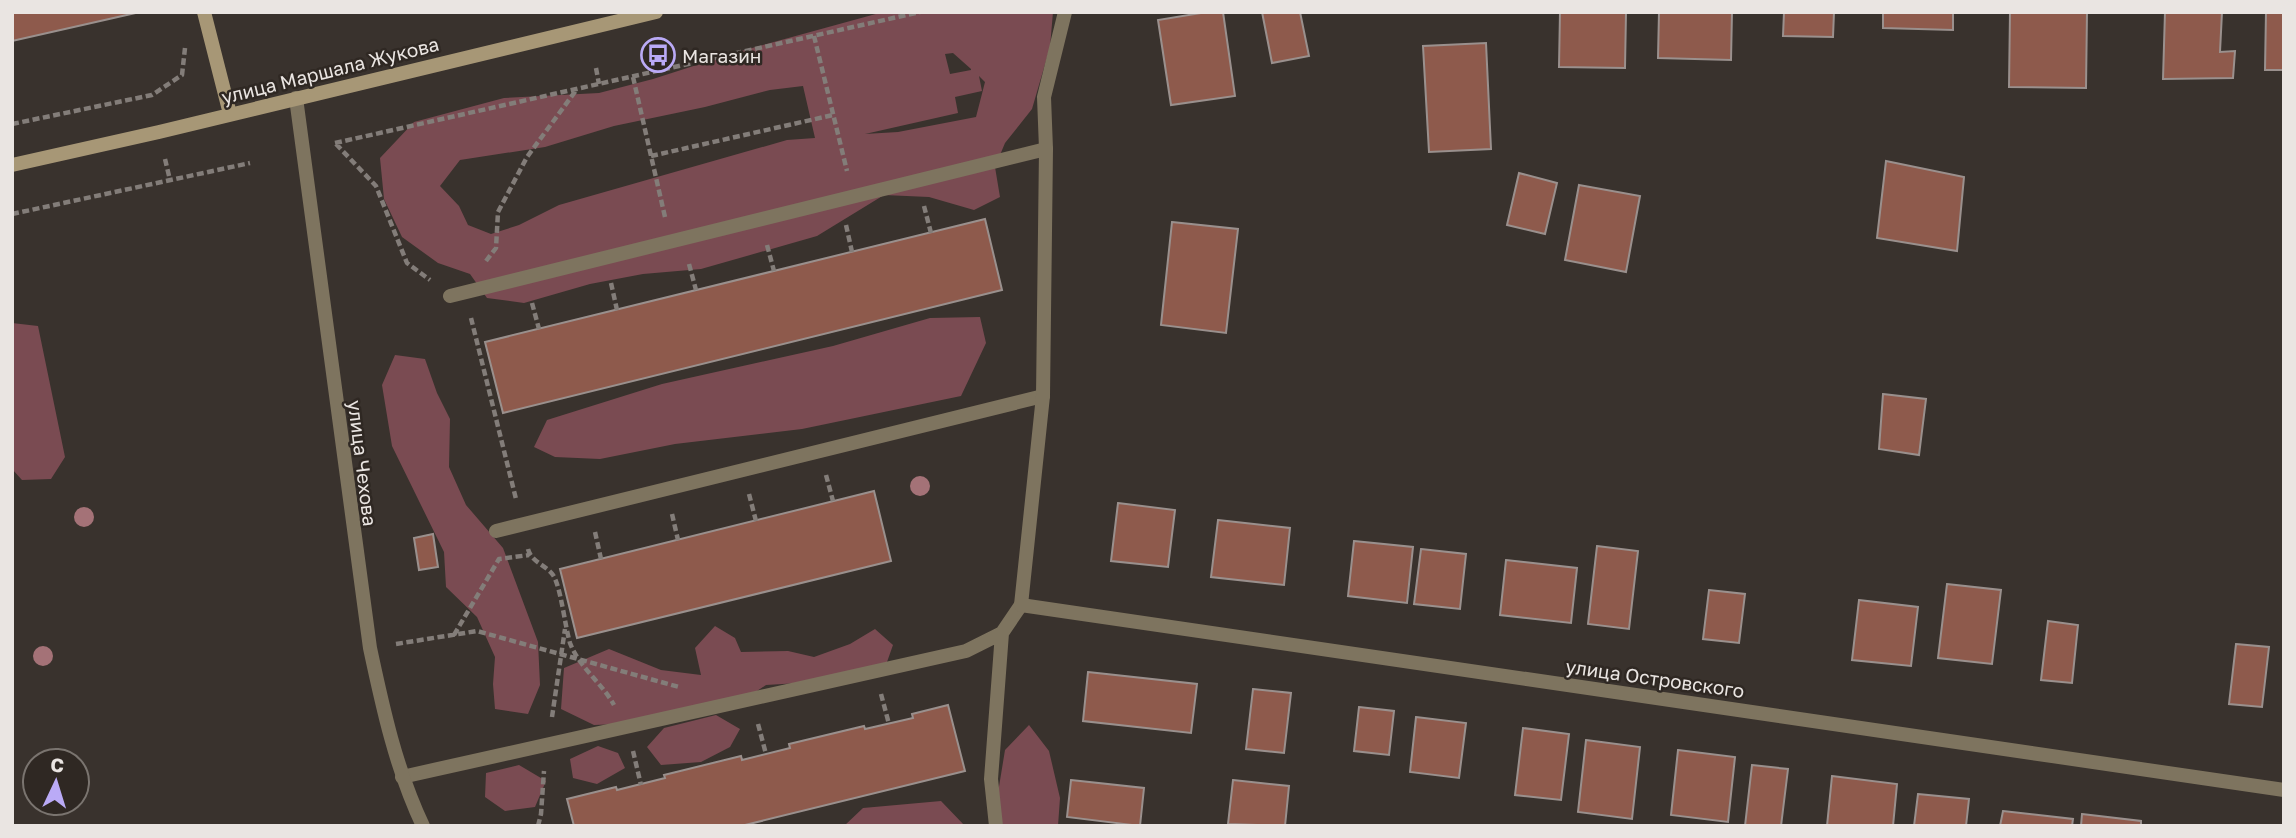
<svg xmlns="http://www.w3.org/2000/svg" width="2296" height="838" viewBox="0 0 2296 838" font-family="'Golos Text',sans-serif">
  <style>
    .green { fill: #7a4b52; fill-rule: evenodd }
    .building { fill: #8e5a4c; stroke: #9a908d; stroke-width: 2 }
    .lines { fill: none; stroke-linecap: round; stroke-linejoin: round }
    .path { stroke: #837d79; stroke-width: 4.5; stroke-dasharray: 7 3.5; stroke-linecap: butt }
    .lane { stroke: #7e745f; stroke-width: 14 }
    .street { stroke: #7e745f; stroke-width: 14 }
    .secondary { stroke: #a79776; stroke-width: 14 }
    .tree { fill: #a47277 }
    .labels { text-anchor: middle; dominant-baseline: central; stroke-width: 5; stroke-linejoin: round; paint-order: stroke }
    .poi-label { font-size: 19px; fill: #eae5e2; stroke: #2f2823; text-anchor: start }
    .street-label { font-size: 19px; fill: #eae5e2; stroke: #2f2823 }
  </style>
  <rect width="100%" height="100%" fill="#39322d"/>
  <path class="green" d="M883,12H1053L1050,47L1032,109L1005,143L995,167L1000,197L974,210L929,197L884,195L817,236L701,269L643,274L590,284L524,303L487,298L470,274L438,263L402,237L384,199L380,158L414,122L504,98L599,93L653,79L734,53ZM953,53L971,69V70L950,74L945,54ZM979,76L985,82L976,117L898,132L865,134L958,113L955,97L982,91ZM803,86L815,138L787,140L559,205L519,225L491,234L468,225L459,206L440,186L460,160L545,147L614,126L705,107L770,90Z
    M980,317L986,343L961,396L802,429L675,444L600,459L555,457L534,447L547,420L662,384L833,346L930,318Z
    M12,323L38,326L65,457L51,479L22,480L12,469Z
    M395,355L425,359L437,393L450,419L449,467L466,505L503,548L538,642L540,685L528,714L495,709L493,684L495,657L477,617L446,587L444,552L392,446L382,385Z
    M715,626L735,638L741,652L788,651L814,657L850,644L875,629L893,645L887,662L832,681L766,685L741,702L618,724L594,725L561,709L564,668L609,649L661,670L701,675L695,648Z
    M716,715L740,729L730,747L701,762L661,765L647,747L664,728Z
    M1029,725L1049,751L1060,798L1058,826H1003L996,805L1005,750Z
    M598,746L618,753L625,768L597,784L573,778L570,759Z
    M519,765L546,781L535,807L505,811L485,797L486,773Z
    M941,801L965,826H844L863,808Z"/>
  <path class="building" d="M12,12H140L12,41Z
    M1207,12H1223L1235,96L1171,105L1158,20Z
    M1262,12H1300L1309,56L1272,63Z
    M1560,12H1626L1625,68L1559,67Z
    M1659,12H1732L1731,60L1658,58Z
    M1784,12H1834L1833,37L1783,36Z
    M1883,12H1953V30L1883,28Z
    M2010,12H2087L2086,88L2009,87Z
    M2165,12H2222L2220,52L2235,51L2233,78L2163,79Z
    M2266,12H2284V70H2265Z
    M1486,43L1491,149L1429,152L1423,46Z
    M1886,161L1964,177L1957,251L1877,238Z
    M1519,173L1557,183L1545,234L1507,225Z
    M1579,185L1640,196L1626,272L1565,260Z
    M985,219L1002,290L503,413L485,342Z
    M1172,222L1238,229L1226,333L1161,325Z
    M1883,394L1926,399L1919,455L1879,449Z
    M874,491L891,561L577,638L560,569Z
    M1118,503L1175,510L1168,567L1111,561Z
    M1218,520L1290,528L1284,585L1211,577Z
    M433,534L438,567L419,570L414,538Z
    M1354,541L1413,547L1407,603L1348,596Z
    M1597,546L1638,551L1629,629L1588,624Z
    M1421,549L1466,554L1460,609L1414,604Z
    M1506,560L1577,568L1571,623L1500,615Z
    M1947,584L2001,590L1992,664L1938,658Z
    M1709,590L1745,594L1739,643L1703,639Z
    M1859,600L1918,607L1911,666L1852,660Z
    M2048,621L2078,625L2072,683L2041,680Z
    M2236,644L2269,647L2262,707L2229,704Z
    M1088,672L1197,684L1191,733L1083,721Z
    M1253,689L1291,693L1284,753L1246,749Z
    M948,705L965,771L741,826H574L567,799L616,787L617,790L665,778L664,775L741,756L742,760L790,748L789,744L864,726L865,729L913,718L912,714Z
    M1359,707L1394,711L1389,755L1354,751Z
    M1416,717L1466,723L1459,778L1410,772Z
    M1523,728L1569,734L1561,800L1515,795Z
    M1586,740L1640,747L1632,819L1578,812Z
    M1678,750L1735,757L1728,822L1671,815Z
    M1752,765L1788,769L1781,826H1745Z
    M1832,776L1897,784L1893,826H1827Z
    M1071,780L1144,788L1140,826L1067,817Z
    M1233,780L1289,786L1285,826L1228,824Z
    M1918,794L1969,799L1966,826H1914Z
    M2003,811L2073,819L2072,826H2000Z
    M2082,814L2141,821V826H2081Z"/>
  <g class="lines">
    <path class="path" d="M814,36L847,171
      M596,68L599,84
      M633,77L665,217
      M12,124L152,95L182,75L185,48
      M335,143L920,12
      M336,144L376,186L407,263L430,280
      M651,156L833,115
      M165,159L170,180
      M924,206L931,233
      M12,214L250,163
      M846,225L852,252
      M767,245L774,271
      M486,261L496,248L498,212L527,157L577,89
      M689,264L696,290
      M611,283L617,310
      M532,303L539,329
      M471,318L516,499
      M826,475L833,501
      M749,494L756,521
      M672,514L678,540
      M595,532L601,559
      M528,549C531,562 546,565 553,575C561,587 565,627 570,643C579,667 602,683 614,705
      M454,635L499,559L529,555
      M396,644L477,631L679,687
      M881,694L889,724
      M552,717L565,629
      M758,724L766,754
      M633,751L641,785
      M538,826L541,814L544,771"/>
    <path class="lane" d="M450,296L1046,149
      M496,531L1043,396
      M402,777L966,651L1002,633L1021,605
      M996,826L991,779L1002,633"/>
    <path class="street" d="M1065,12L1044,97L1046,149L1043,396L1021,605L2284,790
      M296,98L370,648C383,709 396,769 423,826"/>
    <path class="secondary" d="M204,12L230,114
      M12,165L159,132L656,12"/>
  </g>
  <g class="tree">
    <circle cx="920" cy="486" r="10"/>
    <circle cx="84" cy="517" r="10"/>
    <circle cx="43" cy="656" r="10"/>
  </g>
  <defs>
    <g id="bus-ring" transform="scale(1.75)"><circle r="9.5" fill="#2f2823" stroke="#baaaf6" stroke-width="1.5"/><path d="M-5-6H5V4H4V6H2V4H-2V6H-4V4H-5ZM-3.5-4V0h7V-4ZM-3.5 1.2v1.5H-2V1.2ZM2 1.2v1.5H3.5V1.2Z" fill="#baaaf6"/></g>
  </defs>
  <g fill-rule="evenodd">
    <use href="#bus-ring" x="658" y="55"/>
  </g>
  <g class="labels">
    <g class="poi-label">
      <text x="682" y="55">Магазин</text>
    </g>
    <g class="street-label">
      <text transform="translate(330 70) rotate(-14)">улица Маршала Жукова</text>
      <text transform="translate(363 463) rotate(83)">улица Чехова</text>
      <text transform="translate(1655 678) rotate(8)">улица Островского</text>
    </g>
  </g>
  <rect width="2296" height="838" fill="none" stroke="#eae5e2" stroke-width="28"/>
  <g transform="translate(56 782) rotate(4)"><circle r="33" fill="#2f2823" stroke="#7a746f" stroke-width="2"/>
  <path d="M0-5L12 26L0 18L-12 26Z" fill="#baaaf6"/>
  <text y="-10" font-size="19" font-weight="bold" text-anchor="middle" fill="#eae5e2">С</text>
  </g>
</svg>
